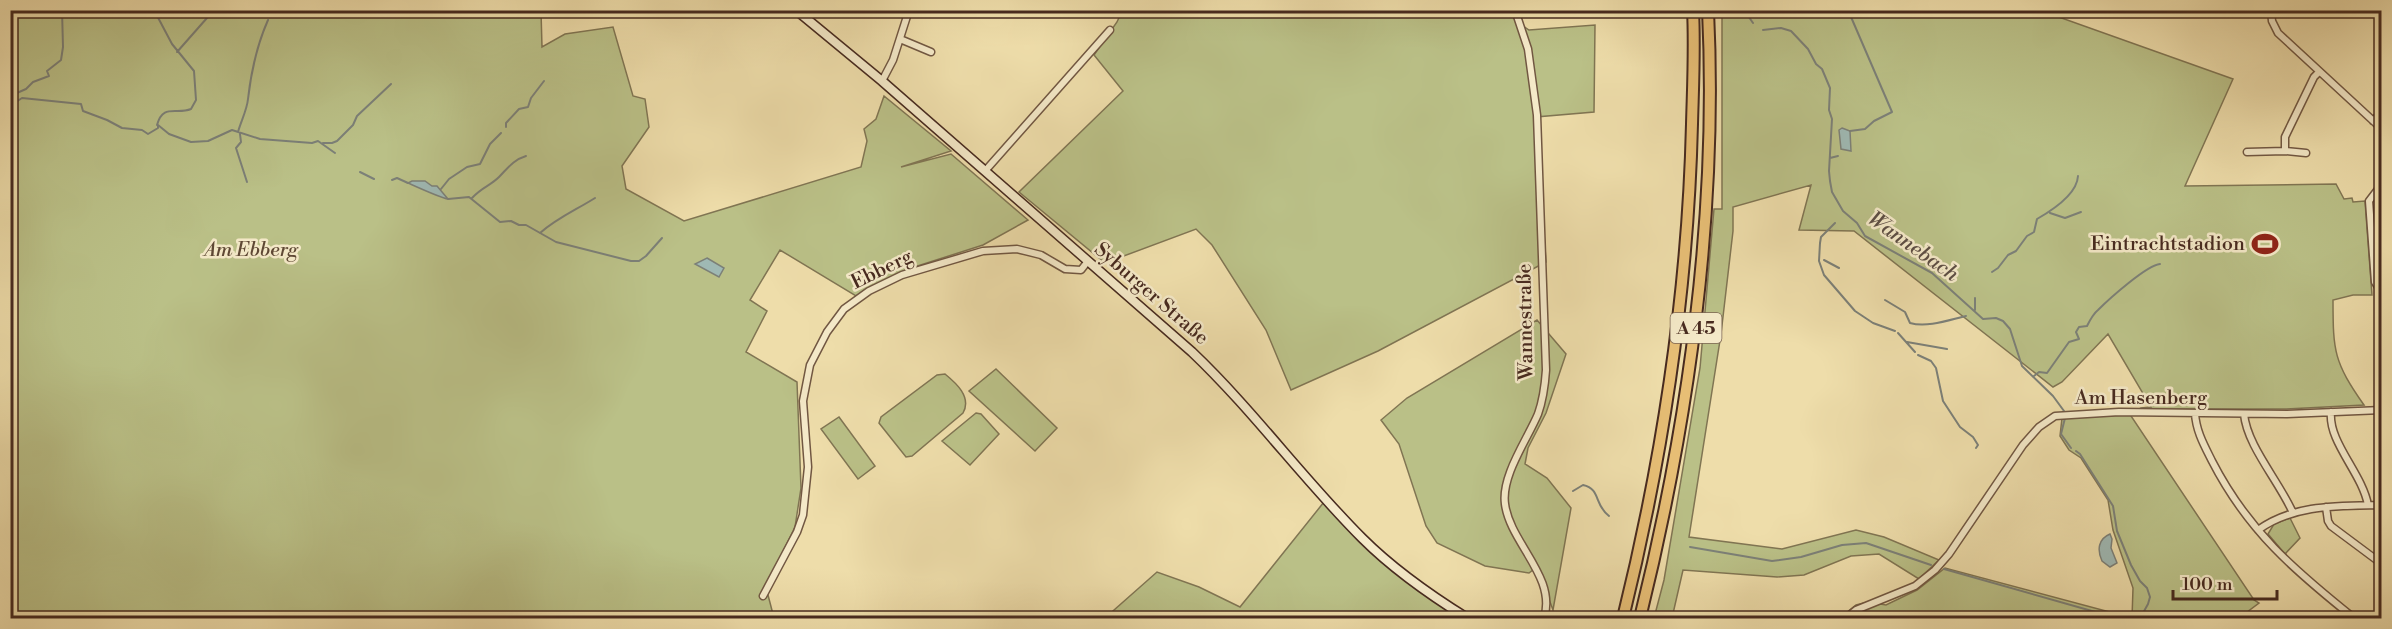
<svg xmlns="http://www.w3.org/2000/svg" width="2392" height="629" viewBox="0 0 2392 629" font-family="'Libre Bodoni',serif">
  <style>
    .green { fill: #bac087; stroke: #807553; stroke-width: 1.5 }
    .water { fill: #9fb9b4; stroke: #7c8078; stroke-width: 1.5 }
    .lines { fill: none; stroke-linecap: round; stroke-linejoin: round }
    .stream { stroke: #7c8078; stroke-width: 2 }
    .street-casing { stroke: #715742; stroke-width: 9 }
    .secondary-casing { stroke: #472a1f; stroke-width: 11 }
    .highway-casing { stroke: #472a1f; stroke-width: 14 }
    .street { stroke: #f4e9c8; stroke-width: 6 }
    .secondary { stroke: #f4e9c8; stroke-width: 8 }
    .highway { stroke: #e7be75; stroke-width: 10 }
    .labels { text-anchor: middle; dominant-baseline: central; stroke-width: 5; stroke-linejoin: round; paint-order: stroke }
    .shield { fill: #f4e9c8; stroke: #7b6352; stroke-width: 1.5 }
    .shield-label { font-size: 18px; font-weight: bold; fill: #472a1f }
    .poi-label { font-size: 20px; fill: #472a1f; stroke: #f4e9c8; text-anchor: end }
    .park-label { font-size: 20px; font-style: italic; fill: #5e4834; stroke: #f4e9c8 }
    .street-label { font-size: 20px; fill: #472a1f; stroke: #f4e9c8 }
    .water-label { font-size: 21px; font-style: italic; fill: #5d4e44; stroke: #f4e9c8 }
  </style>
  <rect width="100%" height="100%" fill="#eda"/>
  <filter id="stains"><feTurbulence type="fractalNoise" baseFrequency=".00333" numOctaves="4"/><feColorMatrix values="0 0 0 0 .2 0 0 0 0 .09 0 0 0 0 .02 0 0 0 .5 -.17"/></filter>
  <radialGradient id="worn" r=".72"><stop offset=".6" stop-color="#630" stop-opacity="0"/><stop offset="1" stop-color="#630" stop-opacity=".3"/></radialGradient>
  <path class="green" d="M1515,10L1520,24L1529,30L1595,25L1594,112L1536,117L1546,262L1378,351L1291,390L1266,330L1212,245L1196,229L1105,263L1019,192L1123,91L1094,55L1117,22L1122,11Z
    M10,11H541L542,47L565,34L613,27L633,96L645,99L649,127L622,166L626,189L684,221L861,167L867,141L864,129L876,119L884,96L951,151L901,167L951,154L1028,220L983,245L905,270L856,296L780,250L750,300L767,311L746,352L797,382L801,488L795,527L763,592L768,595L774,618H11Z
    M1722,11H2042L2233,79L2185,186L2336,184L2344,199L2352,198L2353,202L2365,201L2372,295H2353L2333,300C2333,352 2334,362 2364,405L2286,409H2143L2131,416L2254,600L2259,603L2239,618H1872L1863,616L1859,618H1840L1856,605L1868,602L1886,605L1917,590L1945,568L2132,618L2133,588L2113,530L2108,500L2081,458L2069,450L2060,436L2062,418L2127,415L2141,408L2151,407L2108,334L2062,382L2053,387L1854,231L1799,230L1811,185L1733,207V231L1721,334L1689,537L1782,549L1856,530L1884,537L1939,560L1919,579L1879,554L1851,556L1804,575L1777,577L1683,570L1672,618H1654L1664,580L1700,368L1714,209H1722Z
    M1537,320L1566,354L1546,413L1528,448L1525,464L1547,478L1571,508L1553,610L1537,567L1529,573L1485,566L1437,543L1426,526L1399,444L1381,420L1407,398Z
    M996,369L1057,428L1035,451L969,391Z
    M945,374C956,383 972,397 963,413L912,456L906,457L879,423L881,417L937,375Z
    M976,413L981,414L999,434L970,465L942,441Z
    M839,417L875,466L858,479L821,429Z
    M1324,502L1335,514L1464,618H1105L1157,572L1199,587L1240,607Z
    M2290,518L2300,538L2285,554L2268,534L2274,524Z"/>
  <path class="water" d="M1842,128L1850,131L1851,151L1841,149L1839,130Z
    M412,181H425L432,186H437L448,199C441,198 417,187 408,183Z
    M707,258L724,268L719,277L695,264Z
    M2110,534L2112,539L2111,548L2117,563L2110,567L2102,561C2097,550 2098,539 2110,534Z"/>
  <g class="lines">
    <path class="stream" d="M154,10L172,44L194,71L196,100L191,109C176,115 163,103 157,125
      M1744,10L1753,23
      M1848,10L1892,112L1874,121L1865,129L1850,131
      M1763,30L1781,28L1791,31L1808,49L1816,64L1822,69L1830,88L1829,110L1832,119L1829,171L1830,181L1832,192L1843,211L1857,223L1865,236L1932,273L1983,319L1996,318L2003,321L2010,329L2022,366L2053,396L2064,411
      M177,52L214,10
      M10,96L26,89L33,82L49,76L47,71L61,60L63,47L62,10
      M10,100L16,102L22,98L81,104L83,111L107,120L122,128L142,130L148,134L158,128V125L169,134L191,142L208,141L232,130L260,139L312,143L318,141L335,153
      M506,127V123L519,109L528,107L531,98L544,81
      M238,132C241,121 247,110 248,99C251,72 257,45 268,20
      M240,134L241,142L236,148L247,182
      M323,143H332L337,141L353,125L357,116L391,84
      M1830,158L1838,156
      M360,172L374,179
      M392,180L397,178L408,183
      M441,189L449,179L467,167L480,164L490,144L501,133
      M472,198C482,187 490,186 499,177C508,168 513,160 526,156
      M448,199L469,197L500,222L511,221L519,225H526L556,242L631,261H639L646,256L662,238
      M2050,213L2065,218L2081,212
      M1835,223L1821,237L1820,243L1819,261L1824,275L1855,311L1873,323L1895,331
      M540,233C557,218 576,210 595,198
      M1824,260L1839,268
      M1992,272L1998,268L2008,255L2016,251L2027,236L2034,232L2037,219C2051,211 2077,195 2078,176
      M1885,300L1905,312L1910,323C1927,328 1949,320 1966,316
      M1975,310V298
      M1898,333L1915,352
      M1907,342L1947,349
      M1918,355L1931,361L1936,368L1943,401L1960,427L1973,437L1978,445L1976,448
      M2034,376L2039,372L2047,373L2069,342L2079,339L2076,332L2079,327L2087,326C2090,320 2093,314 2098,310C2109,299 2147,265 2160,264
      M2065,418L2061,434L2071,448
      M2076,451L2080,454L2113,506L2117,531L2131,565L2140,581L2147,588L2150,597L2148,604L2143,613L2135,618
      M1573,491L1583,485C1601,489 1594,505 1609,516
      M1690,547L1772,561L1801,557L1842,545L1866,543L1931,565
      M1944,569L2099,613L2105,618
      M10,612L45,618"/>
    <g class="street-casing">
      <path id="street" d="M1515,10L1528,49L1537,115L1546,370C1545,385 1543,400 1538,414C1527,440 1501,476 1505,504C1510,543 1557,577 1544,618
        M2271,10L2272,21L2278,33L2382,129
        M900,39L931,52
        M882,81L893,60L909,10
        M2373,121L2382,112
        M2285,151V137L2314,77L2319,72
        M2247,152L2285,151L2306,153
        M985,171L1110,30
        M2382,184L2369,201L2375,282L2382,294
        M2331,412C2328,442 2362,473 2368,505
        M2195,413C2196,431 2204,445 2212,461C2248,531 2294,570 2354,618
        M2244,414C2247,446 2279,481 2293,513
        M2326,507L2328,521L2331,526L2382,564
        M2258,530C2294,504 2339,506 2382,505
        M763,596L797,532L803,515L808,467L803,401L810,365L827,332L844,309L869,291L902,275L983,251L1017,249L1041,255L1065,269L1081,270L1088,261
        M1846,618L1856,610L1915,586L1935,570L1949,554L2023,445L2039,427L2055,416L2119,412L2287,414L2382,410"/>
    </g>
    <g class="secondary-casing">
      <path id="secondary" d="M796,10L882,81L1192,352C1253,410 1302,478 1362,538C1393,569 1430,595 1467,618"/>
    </g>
    <g class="highway-casing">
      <path id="highway" d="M1623,618C1663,456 1688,292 1692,124C1693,86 1695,48 1693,10
        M1640,618C1689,420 1718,216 1708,10"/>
    </g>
    <use href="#street" class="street"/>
    <use href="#secondary" class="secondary"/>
    <use href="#highway" class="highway"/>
  </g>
  <defs>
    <g id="stadium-bare" transform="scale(2.07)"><path d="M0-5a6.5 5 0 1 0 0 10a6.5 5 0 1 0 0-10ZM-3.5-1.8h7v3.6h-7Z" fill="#8f2418" stroke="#f4e9c8" stroke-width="2.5" paint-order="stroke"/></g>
  </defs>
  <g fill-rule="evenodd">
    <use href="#stadium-bare" x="2265" y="244"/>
  </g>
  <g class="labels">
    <rect class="shield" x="1670.5" y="313" width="51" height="30" rx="4.5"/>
    <g class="shield-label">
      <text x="1696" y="328">A 45</text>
    </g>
    <g class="poi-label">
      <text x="2245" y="244">Eintrachtstadion</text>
    </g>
    <g class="park-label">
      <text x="251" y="250">Am Ebberg</text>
    </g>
    <g class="street-label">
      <text transform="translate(882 270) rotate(-26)">Ebberg</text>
      <text transform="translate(1151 294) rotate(41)">Syburger Straße</text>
      <text transform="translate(1526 322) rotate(-91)">Wannestraße</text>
      <text x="2141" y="398">Am Hasenberg</text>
    </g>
    <g class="water-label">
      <text transform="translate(1913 247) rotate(35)">Wannebach</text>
    </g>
  </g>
  <rect width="2392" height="629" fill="none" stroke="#eda" stroke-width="36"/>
  <rect x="12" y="12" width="2368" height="605" fill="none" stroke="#472a1f" stroke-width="3"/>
  <rect x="18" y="18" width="2356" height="593" fill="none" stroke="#472a1f" stroke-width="1.5"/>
  <path d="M2173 590v9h104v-9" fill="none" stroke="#472a1f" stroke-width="3"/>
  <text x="2182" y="590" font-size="18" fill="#472a1f" stroke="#f4e9c8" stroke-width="4.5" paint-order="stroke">100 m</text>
  <rect width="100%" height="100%" filter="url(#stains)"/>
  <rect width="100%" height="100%" fill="url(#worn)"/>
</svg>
